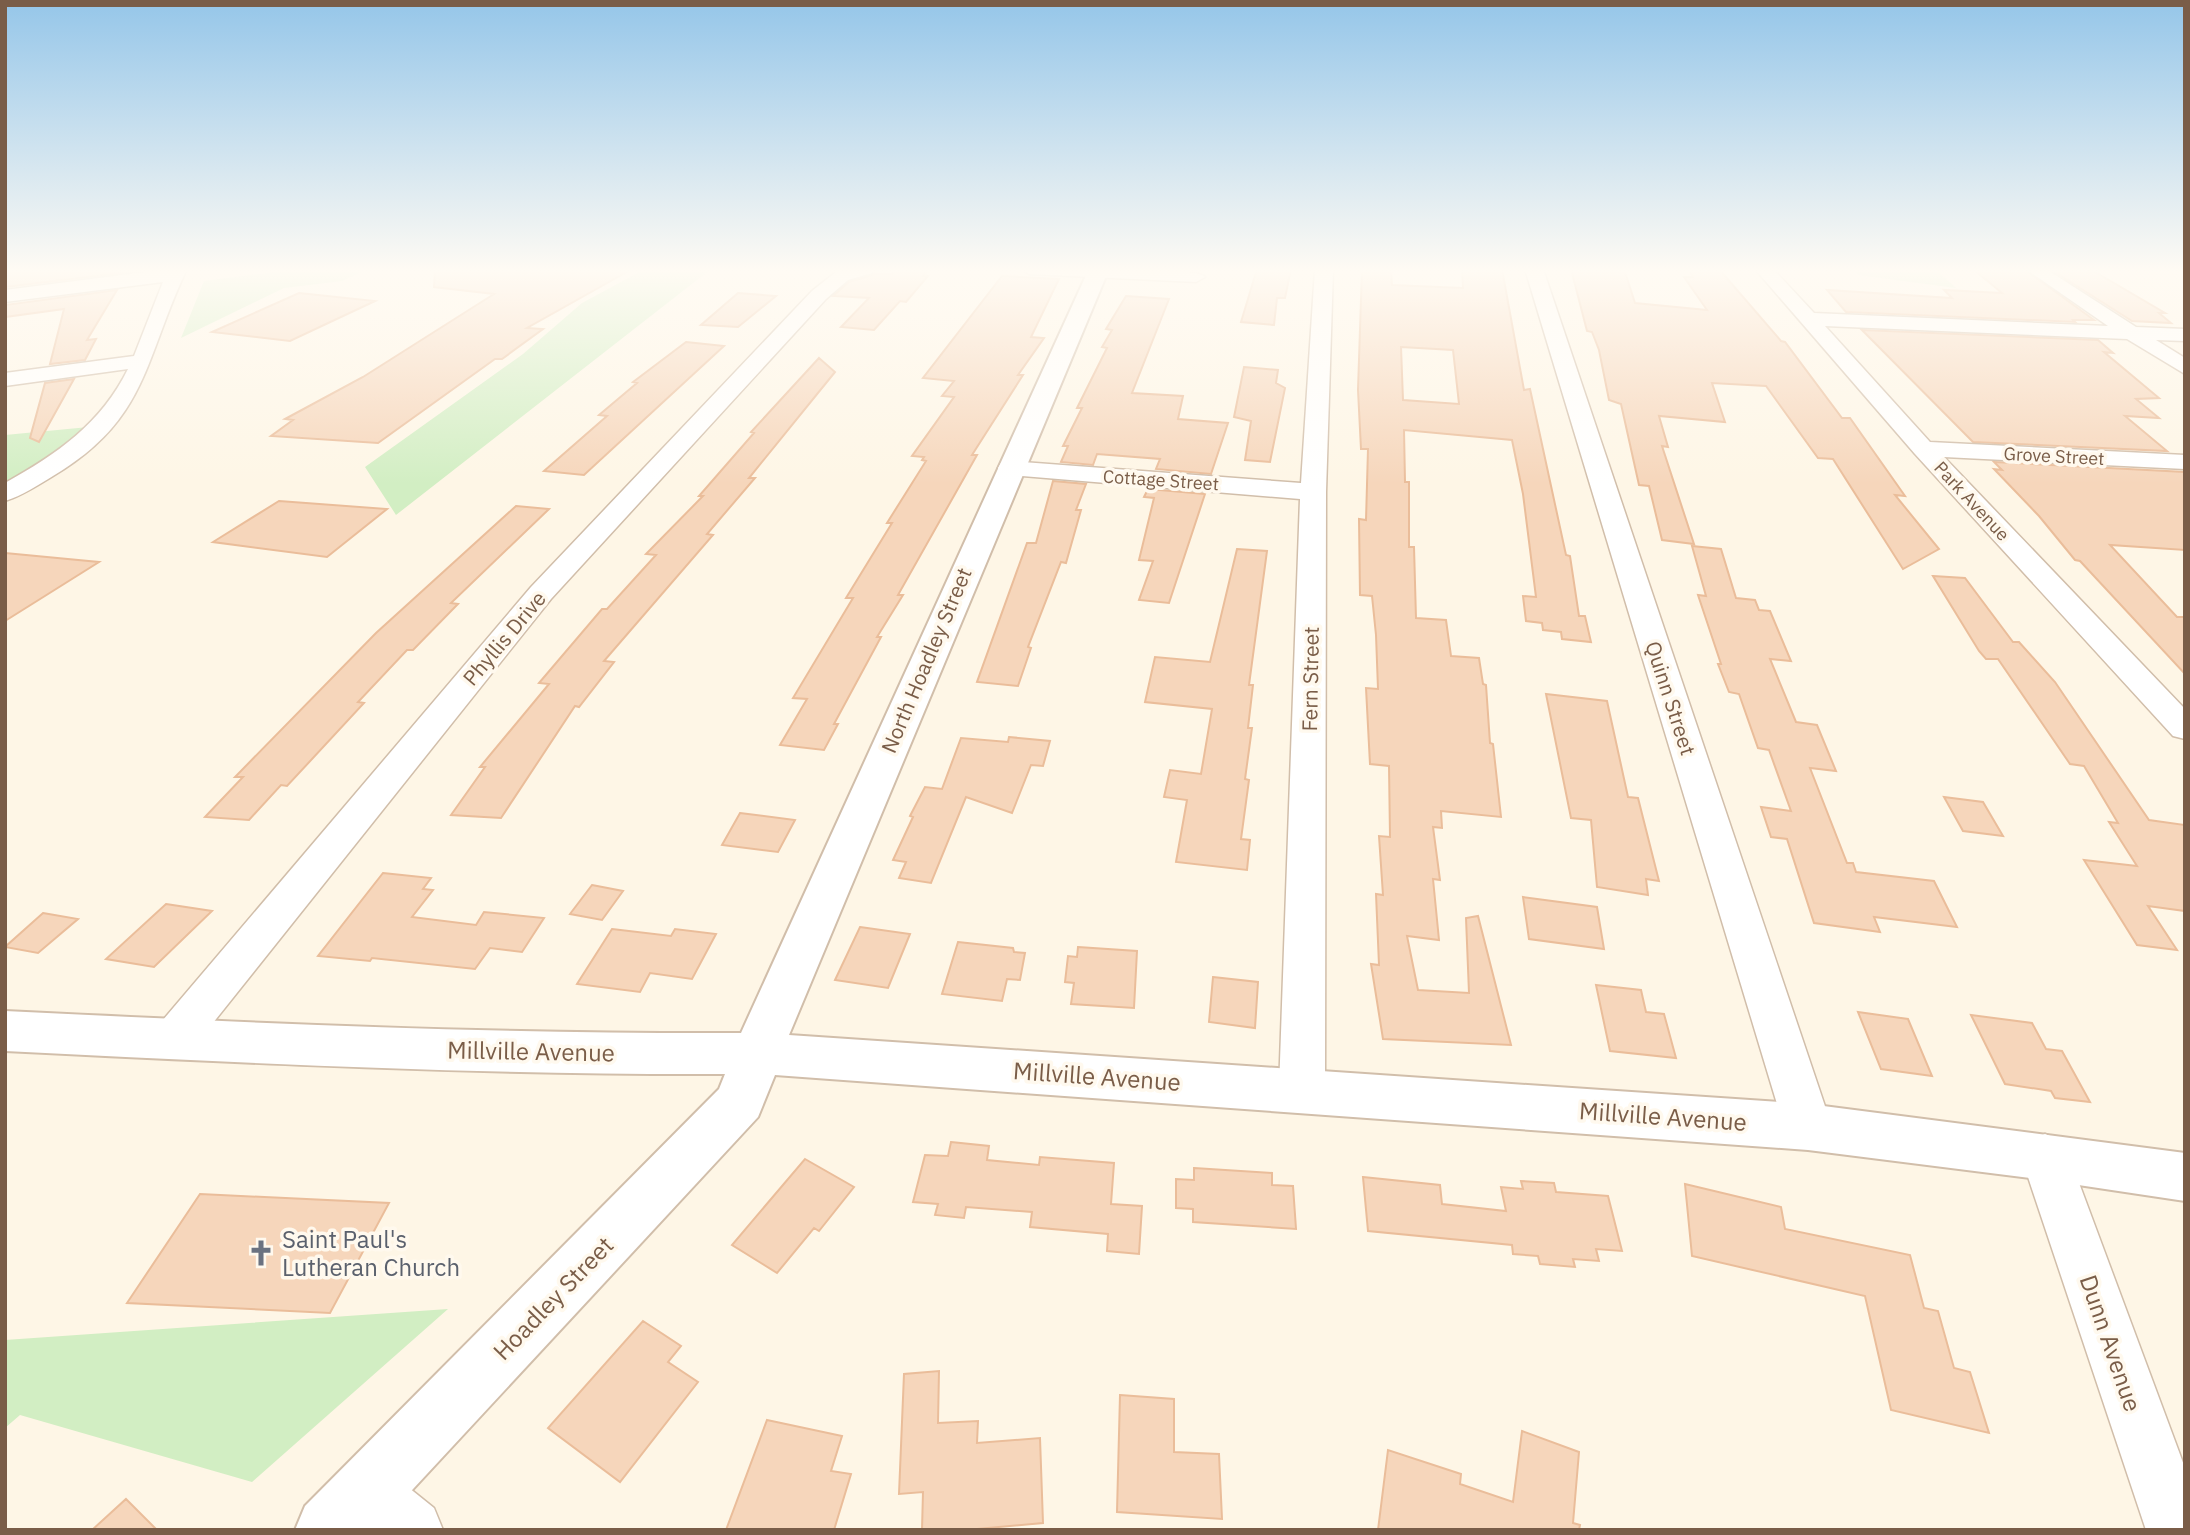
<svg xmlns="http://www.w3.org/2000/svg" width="2190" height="1535" viewBox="0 0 2190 1535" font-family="'IBM Plex Sans',sans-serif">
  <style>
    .green { fill: #d2eec3 }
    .building { fill: #f6d6bb; stroke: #eabd9a; stroke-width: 2; fill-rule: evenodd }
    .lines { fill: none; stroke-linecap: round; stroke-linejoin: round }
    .minor-casing { stroke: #d1beaa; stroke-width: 3 }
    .tertiary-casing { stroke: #d1beaa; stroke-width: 4 }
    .minor { fill: #fff; fill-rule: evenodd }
    .tertiary { fill: #fff; fill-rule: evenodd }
    .labels { text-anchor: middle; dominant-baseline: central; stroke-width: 7; stroke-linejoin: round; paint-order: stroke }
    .far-street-label { font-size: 18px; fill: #7a5d48; stroke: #fff9ee }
    .street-label { font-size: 21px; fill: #7a5d48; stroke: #fff9ee }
    .near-street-label { font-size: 24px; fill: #7a5d48; stroke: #fff9ee }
    .near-worship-label { font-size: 24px; fill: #5b616d; stroke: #fff9ee; text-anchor: start }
  </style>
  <rect width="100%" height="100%" fill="#fef6e6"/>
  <path class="green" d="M297,269H368L342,281L284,288L181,338L204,281Z
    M645,269H711L396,515L365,467L523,354L582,303Z
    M1853,269H1935L1956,288L1858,275Z
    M99,426L67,466L5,502V435Z
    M448,1309L252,1482L20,1415L5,1428V1340Z"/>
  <path class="building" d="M5,269H130L128,272L5,287Z
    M435,269H632L527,328L543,329L502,359H495L378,443L271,436L293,420L285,419L363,377L494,294L434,287Z
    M898,269H923L927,272L923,276H928L906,302L900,301L874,330L841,327L869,298L833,296L849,282L875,274H892Z
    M1257,269H1291L1285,298H1277L1274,325L1241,322Z
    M1362,269H1391L1392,285L1463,288L1462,269H1502L1524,390L1530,389L1566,555L1570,556L1579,616H1585L1591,642L1562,639L1561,632L1543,630L1542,623L1526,621L1523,596L1536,597L1523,494L1512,440L1404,430L1405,482H1409V547H1414L1416,618L1446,620L1451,656L1479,658L1483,684L1486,685L1490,743L1493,744L1501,817L1441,811L1442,828L1433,827L1440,880L1433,879L1439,940L1407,936L1418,990L1469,993L1466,918L1478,916L1511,1045L1383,1039L1371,964L1379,965L1376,894L1383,895L1379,836L1390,837L1389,766L1370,764L1366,688L1378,689L1376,635L1372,596L1360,595L1359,519L1366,520L1368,449H1361L1358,390ZM1401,347L1453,350L1459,404L1403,400Z
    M1571,269H1624L1635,303L1707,310L1684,277H1693L1688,269H1719L1781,341L1785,342L1842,418H1850L1905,496L1895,495L1939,549L1903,569L1833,459L1818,458L1766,386L1712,383L1725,422L1659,416L1668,447L1662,446L1694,544L1662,540L1649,486L1639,485L1621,404L1609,400L1599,350L1592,332L1587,331Z
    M1973,269H2024L2094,320H2073L2075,322L1846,312L1827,290L1952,298L1944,290L2002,293Z
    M2050,269H2090L2165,313H2159L2171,323L2132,321Z
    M1002,276L1059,279L1031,337L1044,338L1018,375H1023L972,455H977L898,595H903L877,637H881L834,724H838L824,750L780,745L807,699L793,698L853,598H846L892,523H887L926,461L922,460L924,457L912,456L954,397L942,396L954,381L923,378Z
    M117,290L87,340L96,339L85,360L50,364L64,309L5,317V305Z
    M299,293L375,301L290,341L212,332Z
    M738,293L776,296L738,327L701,325Z
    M1126,296L1169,299L1132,393L1183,396L1178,419L1228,423L1211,474L1156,469L1160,459L1097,454L1093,465L1061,462L1068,446H1063L1082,408H1077L1107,348L1102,347L1112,330L1106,329Z
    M1862,330L2098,340L2113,353L2104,352L2159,398L2136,399L2159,418L2125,416L2167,451L1973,442Z
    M686,342L724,346L584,475L544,471L607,416L599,415L637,383L633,382Z
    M819,358L835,372L749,478H755L707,534L713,535L604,661L614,662L579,707L575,706L501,818L451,815L485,767H480L549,684L539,683L602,609H607L656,555L646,554L703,496H699L754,433L751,432Z
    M1244,367L1278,370L1276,383L1285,388L1270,462L1245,460L1251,421L1234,417Z
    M74,379L39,442L30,438L45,383Z
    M1994,462L2185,472V550L2110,545L2177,617H2185V674L2080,561L2075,560L2039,516L1994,469L2002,470Z
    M1053,481L1086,484L1076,510H1081L1066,563L1061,562L1028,647L1031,648L1018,686L977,682L1027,543H1036Z
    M1148,489L1205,494L1169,603L1139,600L1153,561L1139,560L1154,498L1144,497Z
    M279,501L387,509L327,557L213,542Z
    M516,506L549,509L451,603L458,604L413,650H407L358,702L364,703L287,786L281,785L249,820L205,817L243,777H235L376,633Z
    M1692,546L1721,549L1736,598L1755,600L1759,610L1770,611L1791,661L1770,659L1796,722L1817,725L1836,771L1810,768L1847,863H1853L1856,872L1934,881L1957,927L1874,917L1880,932L1814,923L1787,839L1771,837L1761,807L1791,811L1769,750L1758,748L1739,694L1729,692L1718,664H1721L1698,595L1706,596Z
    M1237,549L1267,551L1249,685H1253L1248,728H1252L1245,779L1249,780L1241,839L1250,840L1247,870L1176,862L1187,800L1164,797L1170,770L1201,774L1212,709L1145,702L1155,657L1210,662Z
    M5,553L99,562L5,621Z
    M1933,576L1965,578L2013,642H2019L2055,682L2149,820L2185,825V911L2148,906L2177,950L2137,945L2084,860L2137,866L2109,822L2118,823L2084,766L2070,764L1998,659H1986L1979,651Z
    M1546,694L1607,701L1628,797L1638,798L1659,881L1646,879L1648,895L1597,887L1591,820L1571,818Z
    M1009,737L1050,741L1043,766L1031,765L1012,813L966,797L931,883L899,878L906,862L893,860L913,817L910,816L925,787L942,789L961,738L1008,742Z
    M1944,797L1983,802L2003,836L1963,831Z
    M740,813L795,820L778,852L722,845Z
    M383,873L431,878L423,889L433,890L412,917L476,925L484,912L544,918L522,952L490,948L475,969L372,958L370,961L318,956Z
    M592,885L623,891L602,920L570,914Z
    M1523,897L1597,907L1604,949L1529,939Z
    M166,904L212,911L154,967L106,959Z
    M43,913L78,919L38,953L5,947Z
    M860,927L910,934L888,988L835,980Z
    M612,929L671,936L675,929L716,934L692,979L650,973L640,992L577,984Z
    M958,942L1013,948L1014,952L1025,953L1020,980L1007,979L1002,1001L942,994Z
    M1078,947L1137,951L1134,1008L1071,1004L1074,983L1065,982L1068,956L1077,957Z
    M1213,977L1258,982L1255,1028L1209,1022Z
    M1596,985L1641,990L1646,1012L1664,1014L1676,1058L1610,1051Z
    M1858,1012L1908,1019L1932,1076L1881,1069Z
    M1971,1015L2032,1023L2046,1049L2062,1051L2090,1102L2055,1098L2051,1091L2005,1084Z
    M951,1142L989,1146L987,1160L1039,1165L1040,1157L1114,1163L1111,1204L1142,1206L1139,1254L1107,1251L1108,1234L1030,1227L1032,1212L966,1207L964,1218L935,1215L938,1204L913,1202L925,1155L948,1156Z
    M805,1159L854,1187L819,1231L814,1228L777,1273L732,1245Z
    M1194,1168L1272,1173V1185L1293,1186L1296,1229L1193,1222V1209L1176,1208V1179L1194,1180Z
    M1363,1177L1440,1185L1442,1204L1506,1211L1501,1187L1523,1189L1521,1181L1554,1183L1556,1192L1608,1196L1622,1251L1596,1249L1599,1261L1573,1259L1575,1267L1540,1264L1538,1256L1513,1254L1512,1245L1368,1231Z
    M1685,1184L1781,1207L1785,1229L1910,1255L1924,1308L1938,1311L1954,1368L1970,1372L1989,1433L1891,1410L1865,1296L1692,1256Z
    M200,1194L389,1203L330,1313L127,1303Z
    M643,1321L681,1346L668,1362L698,1382L620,1482L548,1428Z
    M939,1371L938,1423L978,1421L977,1443L1040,1438L1043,1523L966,1530H922L923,1492L899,1494L904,1374Z
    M1120,1395L1174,1399V1452L1219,1454L1222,1519L1117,1512Z
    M767,1420L842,1436L831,1471L851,1474L834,1530H726Z
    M1522,1431L1579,1452L1573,1523L1580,1525L1579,1530H1378L1388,1450L1461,1474L1460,1484L1513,1502Z
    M126,1499L157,1530H92Z"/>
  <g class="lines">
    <g class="minor-casing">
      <path id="minor" d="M169,269H187C144,358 149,419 53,476C38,485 22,496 5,501V483C57,454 101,424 128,369L5,386V373L134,356L163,282L5,302V290Z
        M848,269H875L872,273L848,280L826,299L551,599L189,1053L173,1058L157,1053L151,1040L157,1027L531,587L812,291L836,272Z
        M1020,269C1044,267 1195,265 1205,277L1196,282L1029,274Z
        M1315,269H1333L1326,492L1325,1089L1318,1103L1302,1109L1286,1103L1279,1089L1300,499L1010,475L1001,473L998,468L1001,463L1010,461L1301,483Z
        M1525,269H1543L1832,1127L1825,1142L1808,1148L1791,1142L1784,1127Z
        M1755,269H1773L1814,313L2108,326L2026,269H2046L2136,327L2185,329V341L2156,340L2185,358V374L2127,339L1825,326L1930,442L2185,455V469L1944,457L2185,709V739L2173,736L1915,454Z
        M2045,1134L2062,1141L2069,1156L2185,1468V1530H2146L2021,1156L2028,1141Z
        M367,1462L388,1471L434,1508L443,1530H365L346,1513L337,1492L346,1471Z"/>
    </g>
    <g class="tertiary-casing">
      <path id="tertiary" d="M1089,269H1109L789,1035L1808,1104L2185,1153V1201L2045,1180L1808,1150L775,1075L758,1117L375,1530H295L305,1506L719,1089L725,1074C485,1075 245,1063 5,1051V1011C250,1023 495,1034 741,1033Z"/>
    </g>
    <use href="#minor" class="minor"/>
    <use href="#tertiary" class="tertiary"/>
  </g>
  <linearGradient id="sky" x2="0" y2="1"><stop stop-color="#95c6e9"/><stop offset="0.56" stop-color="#fffbf4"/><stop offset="1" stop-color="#fffbf4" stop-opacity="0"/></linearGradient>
  <rect width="2190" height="484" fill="url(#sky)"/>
  <defs>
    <g id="church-bare" transform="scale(2.1)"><path d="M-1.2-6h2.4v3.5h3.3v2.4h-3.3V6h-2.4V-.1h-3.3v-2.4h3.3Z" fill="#6b7280" stroke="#fff9ee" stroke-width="2.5" paint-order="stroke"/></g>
  </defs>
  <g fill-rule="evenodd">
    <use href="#church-bare" x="261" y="1253"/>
  </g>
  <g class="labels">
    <g class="far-street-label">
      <text transform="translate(2054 456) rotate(3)">Grove Street</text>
      <text transform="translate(1161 480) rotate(4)">Cottage Street</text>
      <text transform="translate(1972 501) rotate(47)">Park Avenue</text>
    </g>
    <g class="street-label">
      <text transform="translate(504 638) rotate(-50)">Phyllis Drive</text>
      <text transform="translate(926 660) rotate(-67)">North Hoadley Street</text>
      <text transform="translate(1310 679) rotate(-89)">Fern Street</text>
      <text transform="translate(1671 698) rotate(72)">Quinn Street</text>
    </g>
    <g class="near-street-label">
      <text transform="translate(531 1051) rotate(1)">Millville Avenue</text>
      <text transform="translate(1097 1076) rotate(4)">Millville Avenue</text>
      <text transform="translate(1663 1116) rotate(4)">Millville Avenue</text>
      <text transform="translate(553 1298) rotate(-46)">Hoadley Street</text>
      <text transform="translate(2111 1343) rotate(71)">Dunn Avenue</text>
    </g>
    <g class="near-worship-label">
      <text x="282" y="1239">Saint Paul's<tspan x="282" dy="28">Lutheran Church</tspan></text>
    </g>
  </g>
  <rect width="2190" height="1535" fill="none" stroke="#7a5d48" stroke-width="14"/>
</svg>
